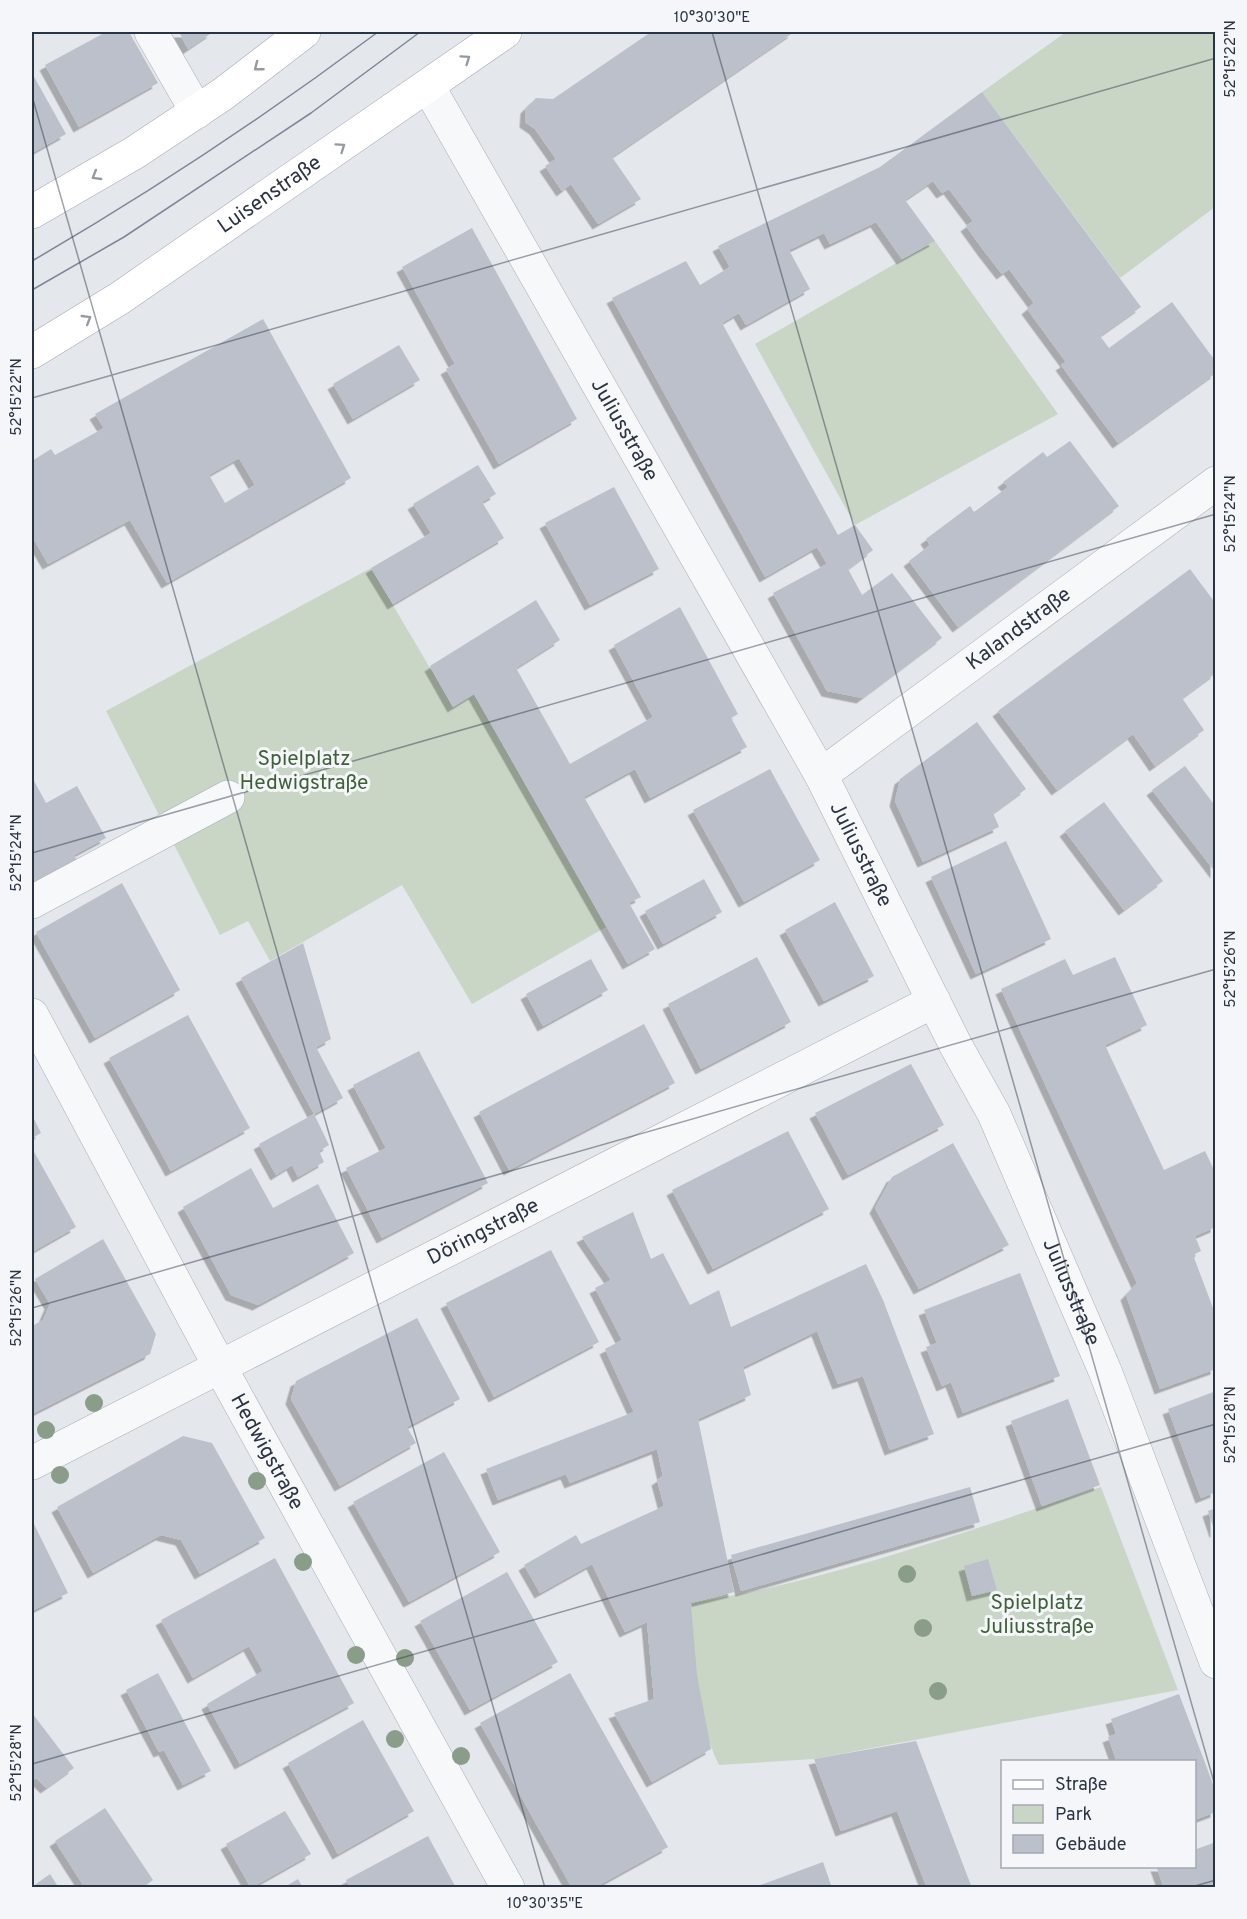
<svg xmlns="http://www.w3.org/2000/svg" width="1247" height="1919" viewBox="0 0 1247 1919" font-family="Overpass,sans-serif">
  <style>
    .green { fill: #c9d6c5 }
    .building { fill: #bbc0ca; fill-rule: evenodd; filter: url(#shadow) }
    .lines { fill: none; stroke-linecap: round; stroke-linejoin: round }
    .minor-casing { stroke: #a9aeb7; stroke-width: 34 }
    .major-casing { stroke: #a3abb8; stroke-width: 34 }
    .minor { stroke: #f7f8fa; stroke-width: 33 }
    .major { stroke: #fff; stroke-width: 33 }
    .tram { stroke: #7d8696; stroke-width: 1.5 }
    .tree { fill: #899d89 }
    .oneway { stroke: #959aa2 }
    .ticks { fill: none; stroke: #2b3445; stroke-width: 1.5; stroke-opacity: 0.45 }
    .labels { text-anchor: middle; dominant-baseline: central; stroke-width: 6; stroke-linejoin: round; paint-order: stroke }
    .street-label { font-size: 21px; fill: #2b3445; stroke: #f4f6f9 }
    .park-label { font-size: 21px; fill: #3f6138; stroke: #f4f6f9 }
    .neatline { fill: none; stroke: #2b3445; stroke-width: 2 }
    .ticks-label { font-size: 15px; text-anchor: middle; fill: #2b3445 }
  </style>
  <defs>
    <filter id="shadow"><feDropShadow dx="-5.5" dy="5.5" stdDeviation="0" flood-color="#0004"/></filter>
  </defs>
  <rect width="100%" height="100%" fill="#e4e7ec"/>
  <path class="green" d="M1066,32H1215V207L1120,278L982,92Z
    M935,241L1058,414L855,525L755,344Z
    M371,568L453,707L474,694L606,927L472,1004L402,885L270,961L248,921L220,935L106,711Z
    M1101,1487L1178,1690L814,1759L719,1765C696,1719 695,1654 691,1603C829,1581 968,1531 1101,1487Z"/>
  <path class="building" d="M106,32H129L158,83L79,127L45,65Z
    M179,32H213L188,49Z
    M651,32H794L612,157L641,199L598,224L571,184L562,191L545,166L556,159L535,129L525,122L526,108L536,98L553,99Z
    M32,73L66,134L32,153Z
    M982,92L1141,307L1100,336L1109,348L1172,302L1216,362V373L1118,443L1061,365L1066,362L1027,309L1034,303L1009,269L1002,274L984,251L966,226L973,221L949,189L942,193L933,181L905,200L935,241L902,259L876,222L830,244L824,233L789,250L810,289L746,325L739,313L722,323L838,535L855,525L873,550L848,569L862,595L892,573L942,638L862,698L827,691L773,593L827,564L817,547L765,577L612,298L686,261L700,285L730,267L718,246L880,167Z
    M472,228L577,419L499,464L446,369L455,364L402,267Z
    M263,319L351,478L167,583L130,520L48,564L32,536V461L51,449L55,455L104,428L95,414ZM239,458L255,485L225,503L209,475Z
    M399,345L420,380L353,419L333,384Z
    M1070,441L1119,506L958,627L909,561L930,545L926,539L970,506L974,512L1008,487L1003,482L1043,452L1047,457Z
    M478,465L496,494L482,502L504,538L393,604L371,568L431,533L413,504Z
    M614,487L659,569L590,605L545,523Z
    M1190,569L1216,604V673L1182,698L1204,730L1155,766L1133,734L1057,790L998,711Z
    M536,600L560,640L516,668L570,764L653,717L614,645L680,607L738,714L731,718L747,747L650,798L635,769L584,797L641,897L629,903L655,949L628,964L474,694L453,707L430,666Z
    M977,722L1026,789L993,813L999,827L923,862L895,801L900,779Z
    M1185,766L1216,807V873L1152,790Z
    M770,769L820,860L744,902L693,810Z
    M32,777L46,803L77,786L106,838L74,855L79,864L32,891Z
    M1104,802L1163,881L1124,910L1065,831Z
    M1006,841L1051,939L976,974L931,877Z
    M704,879L722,912L663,944L645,911Z
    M122,883L180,990L95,1038L36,932Z
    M835,902L874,976L824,1001L785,930Z
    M303,943L331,1039L316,1047L343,1098L314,1114L241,978Z
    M757,957L791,1022L701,1069L668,1004Z
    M1115,957L1147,1025L1105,1045L1112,1060L1164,1170L1205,1151L1216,1174V1227L1195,1236L1201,1251L1193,1255L1216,1316V1369L1160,1389L1126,1295L1137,1283L1001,989L1065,959L1073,975Z
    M591,959L608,990L543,1026L526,994Z
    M188,1015L250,1128L171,1171L109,1058Z
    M644,1024L675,1083L509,1170L479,1112Z
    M419,1051L488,1183L382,1238L346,1168L386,1148L353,1085Z
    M911,1064L944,1125L848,1175L815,1113Z
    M314,1114L329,1145L319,1151L324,1162L298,1177L292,1165L276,1175L259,1144Z
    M32,1115L41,1133L32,1138Z
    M788,1131L829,1209L713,1269L672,1190Z
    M953,1143L1009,1245L919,1289L875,1208L892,1177Z
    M32,1148L76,1227L32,1252Z
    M251,1168L273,1208L318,1184L354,1253L258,1305L231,1295L183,1207Z
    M633,1212L651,1259L663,1253L690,1305L719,1290L731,1327L866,1264L883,1300L934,1434L890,1450L863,1376L838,1384L817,1331L743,1367L751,1395L698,1419L734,1592L691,1603L697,1675L711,1749L652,1782L614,1713L654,1699L647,1622L625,1632L592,1564L540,1593L524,1565L576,1535L581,1544L664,1506L657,1480L663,1476L657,1449L570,1483L566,1474L498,1500L486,1469L634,1412L605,1349L622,1340L595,1288L611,1280L582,1237Z
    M103,1239L156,1334L150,1354L32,1414V1326L43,1320L50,1304L35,1279Z
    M551,1250L599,1342L494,1397L446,1303Z
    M1020,1273L1060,1376L963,1413L951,1382L942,1386L926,1347L937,1343L924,1310Z
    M417,1318L460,1399L407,1427L416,1443L340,1486L291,1399L296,1381Z
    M1216,1391V1492L1201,1498L1168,1409Z
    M1068,1399L1100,1485L1042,1506L1011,1421Z
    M183,1436L212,1443L265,1538L200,1574L181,1540L161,1535L93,1573L57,1507Z
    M444,1452L500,1552L409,1602L353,1502Z
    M970,1487L980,1522L741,1591L731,1555Z
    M1216,1508V1532H1215L1208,1511Z
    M32,1520L68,1593L32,1611Z
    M275,1558L354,1703L240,1764L207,1704L263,1671L249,1646L193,1678L161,1620Z
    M988,1559L997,1590L972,1596L964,1566Z
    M507,1572L558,1662L470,1710L420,1621Z
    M158,1673L211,1771L183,1785L164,1750L159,1752L126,1690Z
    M570,1673L668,1847L594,1888H572L480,1723Z
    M1179,1694L1216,1792V1812L1194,1820V1762H1126L1125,1759L1117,1762L1108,1737L1116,1734L1111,1719Z
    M32,1713L74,1768L46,1788L36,1778L32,1781Z
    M363,1720L414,1811L338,1854L288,1763Z
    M916,1741L972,1888H927L897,1811L841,1831L814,1759Z
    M105,1808L153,1880L142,1888H85L55,1841Z
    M285,1811L311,1854L251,1888L226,1844Z
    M428,1836L456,1888H350L346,1880Z
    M1216,1842V1888H1164L1156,1866H1194V1850Z
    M823,1862L832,1888H755V1887Z
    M50,1874L59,1888H32V1887Z
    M298,1879L303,1888H283Z"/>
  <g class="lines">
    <g class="minor-casing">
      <g id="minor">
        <path d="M151,32L197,112"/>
        <path id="s1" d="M428,86L821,775L955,1044L994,1114L1105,1371L1216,1662"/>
        <path id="s2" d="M821,775L1216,483"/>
        <path d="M32,902L228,797"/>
        <path id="s3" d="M32,1015L220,1367L508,1888"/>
        <path id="s4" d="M32,1463L934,1001"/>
      </g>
    </g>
    <g class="major-casing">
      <g id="major">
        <path d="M32,212L134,153L223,94L304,32"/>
        <path id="s5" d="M32,352L120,298L505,32"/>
      </g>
    </g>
    <use href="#minor" class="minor"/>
    <use href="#major" class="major"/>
    <path class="tram" d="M32,261C151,192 267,115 378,32
      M32,290L124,237L311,113L420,32"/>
  </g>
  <g class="tree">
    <circle cx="94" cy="1403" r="9"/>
    <circle cx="46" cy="1430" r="9"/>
    <circle cx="60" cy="1475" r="9"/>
    <circle cx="257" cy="1481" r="9"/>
    <circle cx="303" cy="1562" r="9"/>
    <circle cx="907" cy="1574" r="9"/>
    <circle cx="923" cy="1628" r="9"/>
    <circle cx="356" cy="1655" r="9"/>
    <circle cx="405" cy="1658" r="9"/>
    <circle cx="938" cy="1691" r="9"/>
    <circle cx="395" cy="1739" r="9"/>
    <circle cx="461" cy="1756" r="9"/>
  </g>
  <defs><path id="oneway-chevron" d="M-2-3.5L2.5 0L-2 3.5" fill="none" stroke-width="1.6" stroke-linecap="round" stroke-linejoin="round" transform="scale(1.5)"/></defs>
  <g class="oneway">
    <use href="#oneway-chevron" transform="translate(466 59) rotate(-35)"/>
    <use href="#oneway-chevron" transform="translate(258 67) rotate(142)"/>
    <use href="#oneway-chevron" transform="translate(341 147) rotate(-35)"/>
    <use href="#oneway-chevron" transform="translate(96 176) rotate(149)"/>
    <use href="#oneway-chevron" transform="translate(87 319) rotate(-31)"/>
  </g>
  <path class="ticks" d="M712,32L1216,1789M32,96L545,1888M32,398L1216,58M32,853L1216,514M32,1308L1216,969M32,1764L1216,1424M1188,1888L1216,1880"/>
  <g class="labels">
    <g class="street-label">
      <text stroke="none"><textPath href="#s5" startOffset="285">Luisenstraße</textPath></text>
      <text stroke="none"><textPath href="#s1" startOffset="396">Juliusstraße</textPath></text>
      <text stroke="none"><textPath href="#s2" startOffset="246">Kalandstraße</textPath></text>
      <text stroke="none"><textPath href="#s1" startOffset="882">Juliusstraße</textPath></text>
      <text stroke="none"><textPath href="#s4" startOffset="507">Döringstraße</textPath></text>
      <text stroke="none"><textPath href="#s1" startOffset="1368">Juliusstraße</textPath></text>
      <text stroke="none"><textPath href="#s3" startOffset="496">Hedwigstraße</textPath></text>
    </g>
    <g class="park-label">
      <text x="304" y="759">Spielplatz<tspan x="304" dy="24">Hedwigstraße</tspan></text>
      <text x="1037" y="1603">Spielplatz<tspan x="1037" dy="24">Juliusstraße</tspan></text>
    </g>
  </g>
  <rect width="1247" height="1919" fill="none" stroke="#f4f6f9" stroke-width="66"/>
  <rect x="1001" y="1760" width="195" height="108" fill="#f4f6f9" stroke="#a4a8b1" stroke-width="1.5"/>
  <rect x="1013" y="1780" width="30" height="9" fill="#ffffff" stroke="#a4a8b1" stroke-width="1.5"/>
  <text x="1055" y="1790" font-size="18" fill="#2b3445">Straße</text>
  <rect x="1013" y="1805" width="30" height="18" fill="#c9d6c5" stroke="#a4a8b1" stroke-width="1.5"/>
  <text x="1055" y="1820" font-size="18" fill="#2b3445">Park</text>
  <rect x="1013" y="1835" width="30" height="18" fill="#bbc0ca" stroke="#a4a8b1" stroke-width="1.5"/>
  <text x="1055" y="1850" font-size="18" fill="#2b3445">Gebäude</text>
  <rect x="33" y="33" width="1181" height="1853" class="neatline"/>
  <g class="ticks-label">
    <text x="712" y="22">10°30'30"E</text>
    <text transform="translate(1230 59) rotate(-90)" y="5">52°15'22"N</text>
    <text transform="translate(16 397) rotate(-90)" y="5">52°15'22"N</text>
    <text transform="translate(1230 514) rotate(-90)" y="5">52°15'24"N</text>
    <text transform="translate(16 853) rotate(-90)" y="5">52°15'24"N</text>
    <text transform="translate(1230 969) rotate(-90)" y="5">52°15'26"N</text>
    <text transform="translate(16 1308) rotate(-90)" y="5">52°15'26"N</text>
    <text transform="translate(1230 1425) rotate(-90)" y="5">52°15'28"N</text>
    <text transform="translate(16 1763) rotate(-90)" y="5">52°15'28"N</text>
    <text x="545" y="1908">10°30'35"E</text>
  </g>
</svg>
